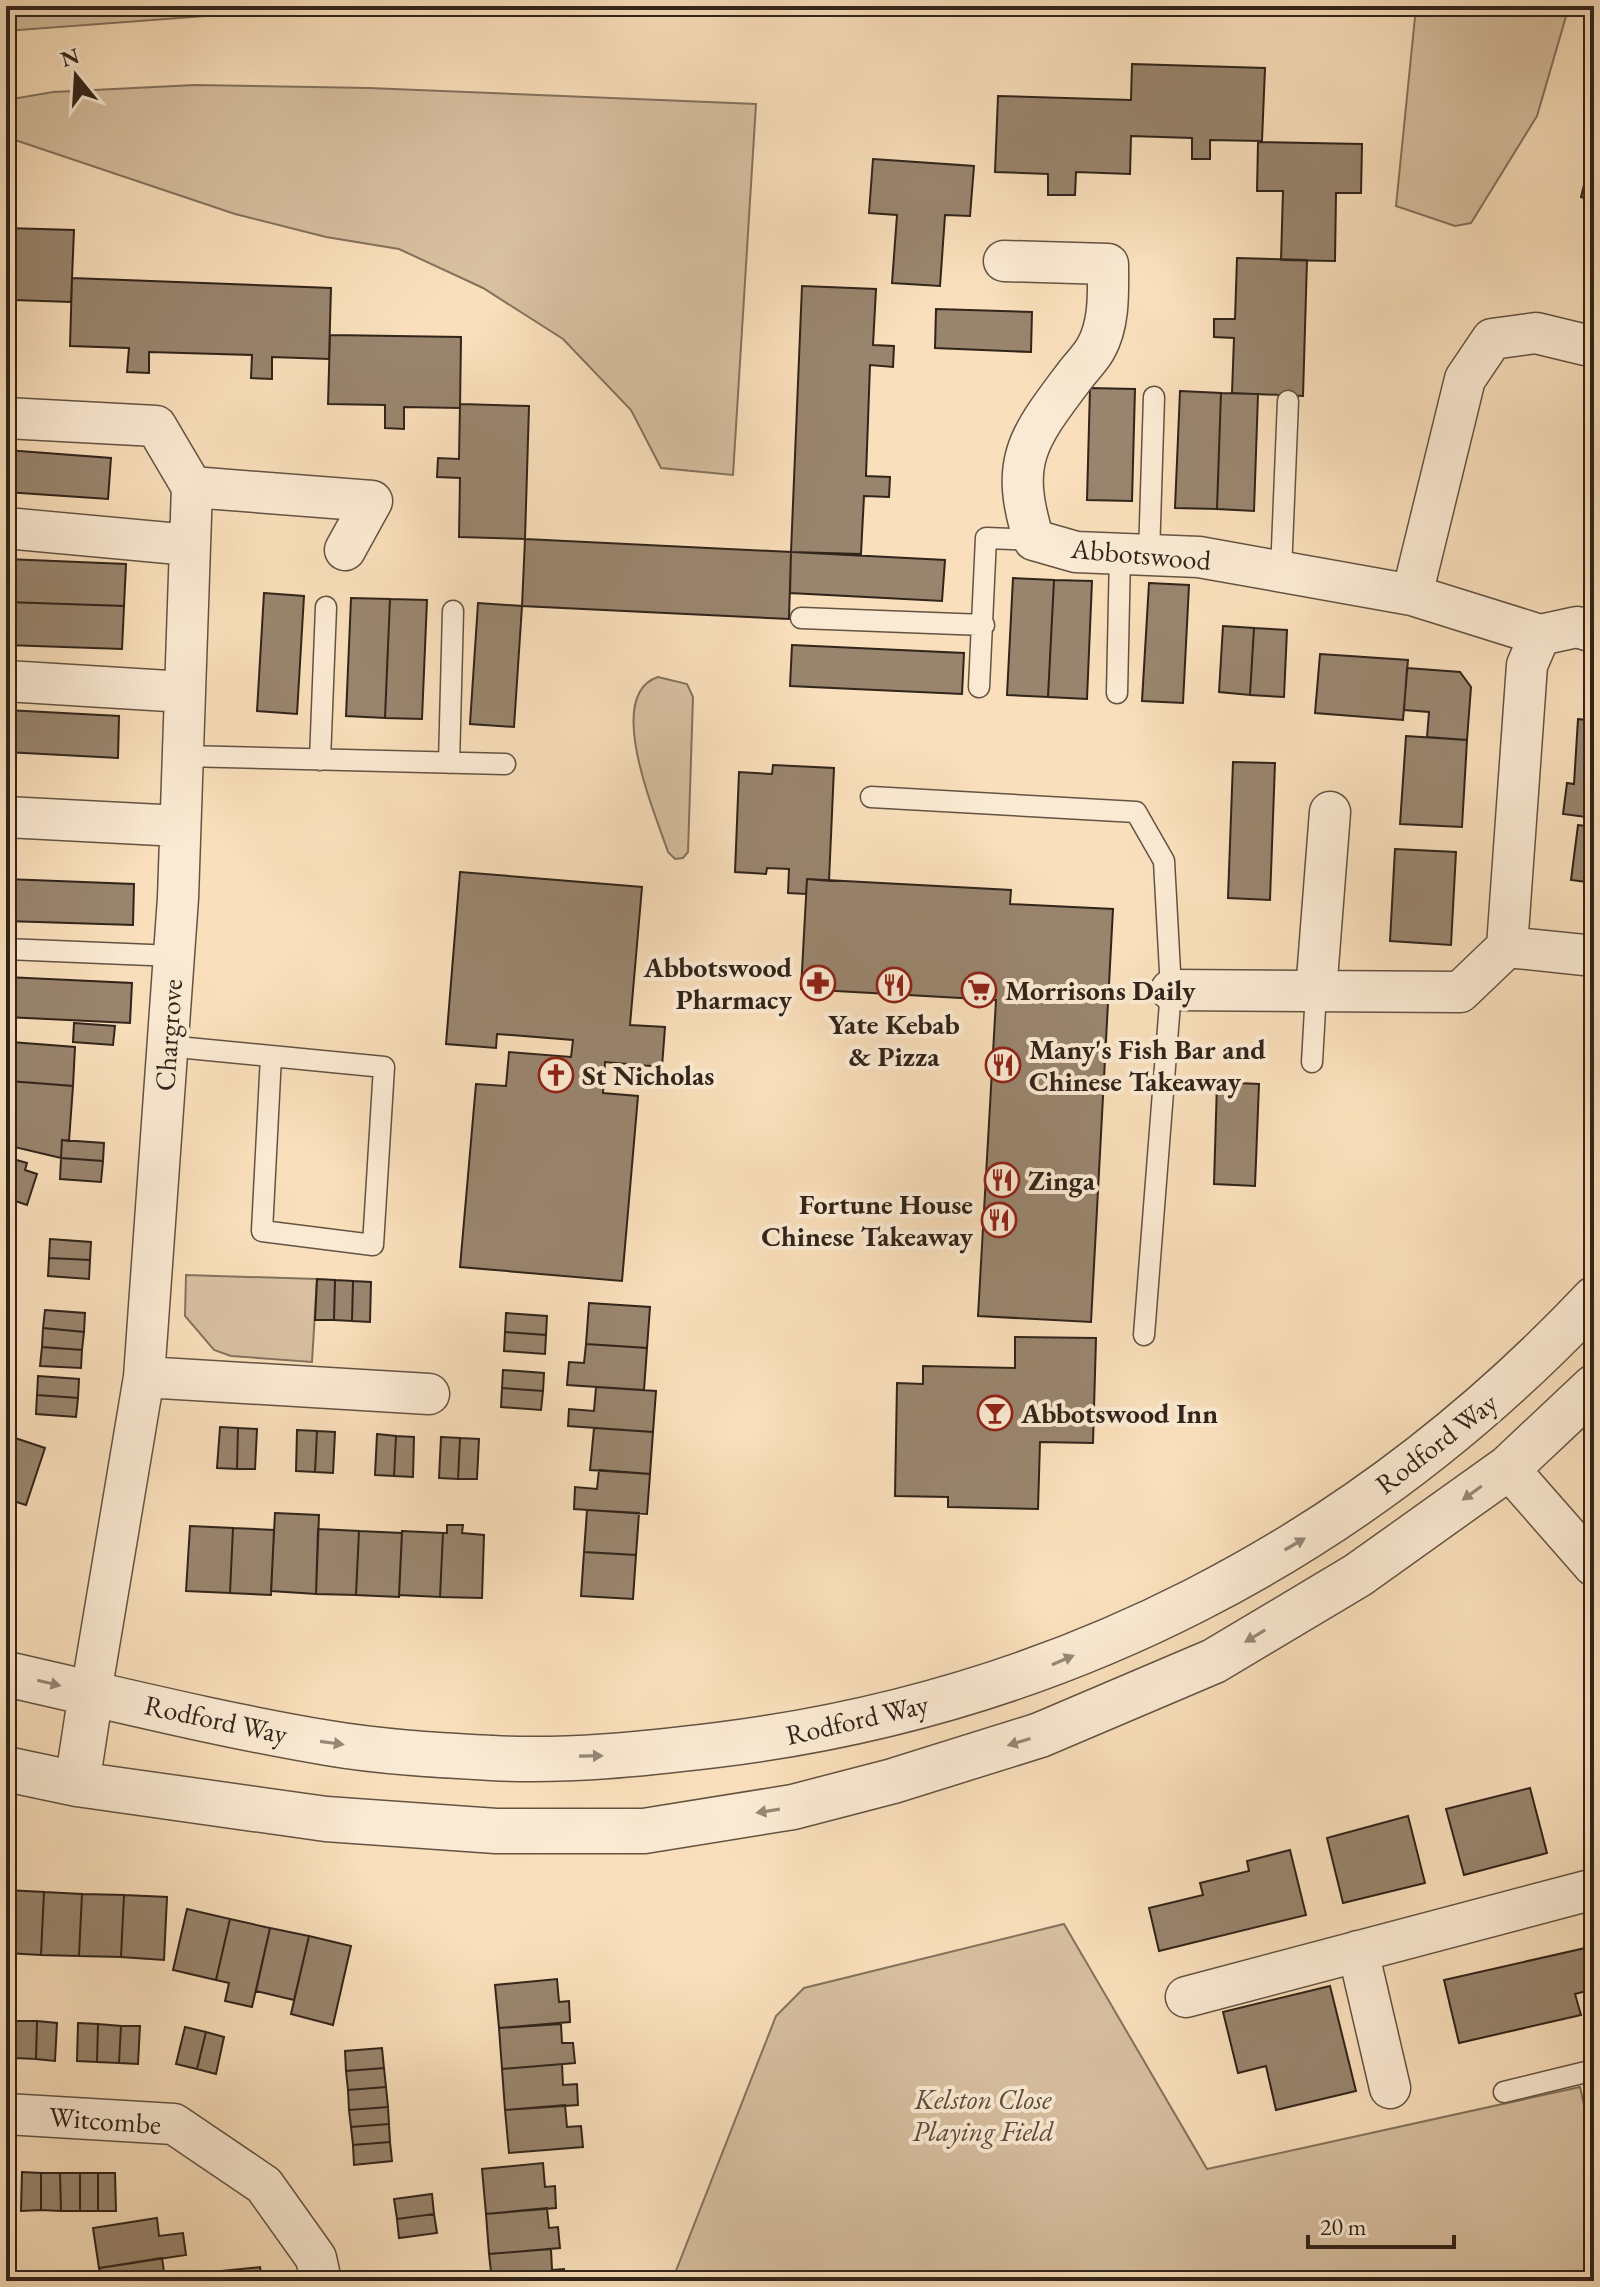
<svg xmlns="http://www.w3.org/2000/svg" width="1600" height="2287" viewBox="0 0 1600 2287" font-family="'EB Garamond',serif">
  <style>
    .green { fill: #d7bfa0; stroke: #84725d; stroke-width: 2 }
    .building { fill: #99856e; stroke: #31241a; stroke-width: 2 }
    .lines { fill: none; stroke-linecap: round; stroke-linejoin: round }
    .service-casing { stroke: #635342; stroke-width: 23 }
    .minor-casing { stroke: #635342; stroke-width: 43 }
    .tertiary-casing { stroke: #635342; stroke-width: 47 }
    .service { stroke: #fbead3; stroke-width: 20 }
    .minor { stroke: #fbead3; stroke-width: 40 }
    .tertiary { stroke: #fbead3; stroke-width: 44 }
    .oneway { fill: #968776 }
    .labels { text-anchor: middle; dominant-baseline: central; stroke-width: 8; stroke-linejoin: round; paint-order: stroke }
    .street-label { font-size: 28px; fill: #31241a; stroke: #fbead3 }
    .poi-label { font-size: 28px; font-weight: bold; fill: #31241a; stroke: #fbead3; text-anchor: start }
    .park-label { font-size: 28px; font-style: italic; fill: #5a4b3c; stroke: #fbead3 }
  </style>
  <rect width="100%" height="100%" fill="#f9dfbb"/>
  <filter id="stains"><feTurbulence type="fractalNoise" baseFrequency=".0025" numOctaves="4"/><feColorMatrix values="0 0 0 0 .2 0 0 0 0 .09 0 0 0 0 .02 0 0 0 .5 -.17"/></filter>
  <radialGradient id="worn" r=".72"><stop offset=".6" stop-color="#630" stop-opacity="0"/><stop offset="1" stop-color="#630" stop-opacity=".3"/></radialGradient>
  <path class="green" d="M6,6H339L6,31Z
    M1539,6H1569L1537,116L1471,223L1455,226L1396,206L1415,17L1420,10L1458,12Z
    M195,85L369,88L756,104L733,475L661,468L631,410L563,339L483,288L399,249L326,237L235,214L6,137V100L53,92Z
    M658,677L687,684L693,697L688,852L683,858L675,859L668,852C656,815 603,695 658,677Z
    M186,1275L317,1279L312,1362L231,1356L214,1350L185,1316Z
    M1064,1924L1207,2169L1580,2087L1594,2148V2281H672L776,2016L804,1988Z"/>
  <path class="building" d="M1132,64L1265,68L1262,141L1210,140V159H1192V138L1131,136L1130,174L1076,172L1075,195H1048V174L995,172L998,96L1131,100Z
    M1258,142L1362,144L1361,193H1336L1335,261L1281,260L1283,191H1257Z
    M1594,145V201L1581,197Z
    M873,159L974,166L970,216L945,215L940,286L892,283L897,215L869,213Z
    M6,228L74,230L71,302L14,300L13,321H6Z
    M1237,258L1307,260L1303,396L1232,393L1234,338L1214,337V319H1235Z
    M72,278L331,288L329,359L272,357V379L251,378L252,355L149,352V373L127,372L129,348L70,346Z
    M802,286L876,289L873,345L894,346L893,367L870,365L866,476L890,477L889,497L864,496L861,554L791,552Z
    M936,309L1032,312L1031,352L935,348Z
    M330,335L461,337L460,408L404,407V429L385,428V405L328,404Z
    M1090,388L1135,389L1132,501L1087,500Z
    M1180,391L1221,393L1217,509L1175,508Z
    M1221,393L1258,394L1254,511L1217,509Z
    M460,404L529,406L525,539L459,537L460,478L437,477L438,458L459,459Z
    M6,450L111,458L108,499L6,492Z
    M525,539L791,552L789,619L522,606Z
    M791,552L945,560L942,601L790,593Z
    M6,559L126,564L124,606L6,602Z
    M1013,578L1054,580L1048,697L1007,695Z
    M1054,580L1092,581L1087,699L1048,697Z
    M1149,583L1189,585L1183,703L1142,701Z
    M264,593L304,596L297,714L257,711Z
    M351,598L390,599L385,718L346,716Z
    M390,599L427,600L422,719L385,718Z
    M6,602L124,606L122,649L6,645Z
    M478,603L522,606L514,727L470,724Z
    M1223,626L1254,628L1250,695L1219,692Z
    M1254,628L1287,630L1284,697L1250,695Z
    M792,645L964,653L962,694L790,686Z
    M1320,654L1408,660L1403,720L1315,713Z
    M1407,668L1460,672L1471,687L1467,740L1427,737L1429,712L1404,710Z
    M6,710L119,716L118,758L6,752Z
    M1578,719L1594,721V818L1563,814L1567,783L1574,784Z
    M1406,736L1467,740L1462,827L1400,824Z
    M1233,762L1275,763L1270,900L1228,898Z
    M773,765L834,768L829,881L807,879L806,894L788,893L789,869L767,868L766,874L735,872L739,772L772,774Z
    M1578,825L1594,827V883L1571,880Z
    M1395,849L1456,852L1451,945L1390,941Z
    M460,872L642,887L630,1025L665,1027L662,1067L605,1062L603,1093L638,1096L622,1281L460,1267L476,1084L506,1086L509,1052L571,1057L573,1040L497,1034L496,1048L446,1044Z
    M6,879L134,884L133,925L6,921Z
    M807,879L1011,890L1010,904L1113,909L1091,1322L978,1316L996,1000L801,989Z
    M6,977L132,983L130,1023L6,1017Z
    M74,1023L115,1026L113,1045L73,1042Z
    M11,1042L75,1047L73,1086L9,1081Z
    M9,1081L73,1086L69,1141L62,1140L61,1158L6,1145Z
    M1217,1082L1259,1084L1255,1186L1214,1184Z
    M62,1140L104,1143L103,1161L61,1158Z
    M6,1157L27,1163L25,1170L37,1174L27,1205L6,1198Z
    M61,1158L103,1161L101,1182L60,1179Z
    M50,1239L91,1242L90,1260L49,1258Z
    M49,1258L90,1260L89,1279L48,1276Z
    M317,1279L335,1280L334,1320H315Z
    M335,1280L353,1281L352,1321L334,1320Z
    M353,1281L371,1282L370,1322L352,1321Z
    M589,1303L650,1307L647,1348L586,1344Z
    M45,1310L85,1313L84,1332L43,1328Z
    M506,1313L547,1316L546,1335L505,1332Z
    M43,1328L84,1332L82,1350L42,1347Z
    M505,1332L546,1335L545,1354L504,1351Z
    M1015,1337L1096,1338L1093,1443L1040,1442L1038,1509L948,1507V1497L895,1496L897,1383L923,1384V1366L1015,1368Z
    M586,1344L647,1348L644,1390L567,1385L569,1362L584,1363Z
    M42,1347L82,1350L81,1368L40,1366Z
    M503,1370L544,1373L543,1391L502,1388Z
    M38,1376L79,1379L78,1398L37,1395Z
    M596,1387L656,1391L653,1432L568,1426L569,1409L594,1411Z
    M502,1388L543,1391L541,1410L501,1407Z
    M37,1395L78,1398L76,1417L36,1414Z
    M220,1427L238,1428L237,1469L217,1468Z
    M238,1428L257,1429L255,1469H237Z
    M594,1428L653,1432L650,1474L590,1470Z
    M297,1430L317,1431L315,1472L296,1471Z
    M317,1431L335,1432L333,1473L315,1472Z
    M377,1434L396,1436L394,1476L375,1475Z
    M6,1435L45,1448L26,1505L7,1499L6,1504Z
    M396,1436L414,1437L413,1477L394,1476Z
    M441,1437L460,1438L458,1479L439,1478Z
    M460,1438L479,1439L477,1479H458Z
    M599,1470L650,1474L647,1514L574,1509L575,1487L597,1489Z
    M587,1510L639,1513L636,1555L584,1552Z
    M275,1513L319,1515L316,1594L271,1591Z
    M447,1525H463L462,1533L484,1535L482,1598L440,1597L443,1533H447Z
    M190,1526L233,1528L230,1593L186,1591Z
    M233,1528L274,1530L271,1595L230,1593Z
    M318,1529L359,1531L356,1595L316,1594Z
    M359,1531L402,1533L399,1597L356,1595Z
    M402,1531L443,1533L440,1597L399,1595Z
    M584,1552L636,1555L633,1599L581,1596Z
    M1530,1788L1547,1853L1464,1875L1446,1809Z
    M1408,1816L1425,1883L1343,1903L1327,1838Z
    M1290,1850L1306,1915L1159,1951L1149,1908L1203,1895L1200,1883L1249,1871L1247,1861Z
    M6,1890L44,1892L41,1955L6,1953Z
    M44,1892L82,1894L79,1956L41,1955Z
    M82,1894L124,1895L121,1957L79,1956Z
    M124,1895L167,1897L164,1960L121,1957Z
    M187,1909L230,1919L216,1980L173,1970Z
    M230,1919L270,1928L252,2007L225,2001L229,1983L216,1980Z
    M270,1928L309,1936L294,2000L256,1991Z
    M309,1936L351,1946L333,2025L291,2014Z
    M1594,1946V1989L1575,1994L1581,2015L1459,2043L1444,1980Z
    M557,1979L559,2002L569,2001L570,2022L499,2028L495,1985Z
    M1330,1986L1356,2091L1276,2110L1266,2066L1238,2073L1223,2012Z
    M16,2021H37L36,2059L14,2058Z
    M37,2021L57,2023L55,2061L36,2059Z
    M78,2023L98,2024L97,2062L77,2061Z
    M98,2024L121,2026L119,2063L97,2062Z
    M561,2024L562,2043H573L575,2063L502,2069L499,2028Z
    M121,2026H140L138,2064L119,2063Z
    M185,2027L206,2032L197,2069L176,2064Z
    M206,2032L224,2037L216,2074L197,2069Z
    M382,2048L384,2068L346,2071L345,2051Z
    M562,2064L563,2085L577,2084L578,2105L505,2110L502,2069Z
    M384,2068L386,2087L348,2090L346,2071Z
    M386,2087L388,2107L349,2110L348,2090Z
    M565,2105L567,2127L581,2126L583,2147L509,2153L505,2110Z
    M388,2107L389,2124L351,2127L349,2110Z
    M389,2124L390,2142L353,2145L351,2127Z
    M390,2142L392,2161L354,2165L353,2145Z
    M543,2163L545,2187L555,2186L556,2208L486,2214L482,2169Z
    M22,2172L41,2173V2210L21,2211Z
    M41,2173H60L61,2211L41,2210Z
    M60,2173H80V2211H61Z
    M80,2173H98V2211H80Z
    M98,2173H115L116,2211H98Z
    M6,2181H12L9,2257H6Z
    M432,2194L434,2214L397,2219L394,2199Z
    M547,2208L549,2228L558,2227L560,2248L489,2254L486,2214Z
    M434,2214L437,2233L399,2238L397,2219Z
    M157,2218L159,2236L183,2233L186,2255L99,2268L93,2228Z
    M551,2249L552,2270L564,2269V2281H492L489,2254Z
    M162,2258L165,2279L188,2275L189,2281H101L99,2268Z
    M260,2267L262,2281H224L222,2271Z"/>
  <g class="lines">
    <g class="service-casing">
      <path id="service" d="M1149,555L1154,397
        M1281,572L1288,401
        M801,618L984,625
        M979,687L986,538L1034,540
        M1117,693L1120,554
        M183,756L505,764
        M320,760L326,607
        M449,763L453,611
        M871,797L1136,812L1164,861L1171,990L1144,1335
        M6,949L174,956
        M167,1046L384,1067L373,1245L262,1231L271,1056
        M1312,1062L1316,992
        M1504,2092L1594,2070"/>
    </g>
    <g class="minor-casing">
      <path id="minor" d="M1004,261L1108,264C1108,291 1110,323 1096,348C1090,359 1080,368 1073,378C1027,439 1009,462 1034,540L1076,552L1199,557L1412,595L1540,635
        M6,418L156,426L192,487L178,898L144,1377L91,1693
        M192,487L372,501L345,550
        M6,528L190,545
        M1412,595L1465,379L1492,339L1536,333L1594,347
        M6,681L185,692
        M6,817L180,826
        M1507,947L1594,956
        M1171,990L1460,992L1507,947L1527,665L1540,635L1577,627L1594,632
        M1316,992L1330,812
        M144,1377L429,1394
        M1508,1468L1594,1566
        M1358,1951L1390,2088
        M1186,1997L1594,1889
        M6,2114L174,2124L264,2185L316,2258L321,2281"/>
    </g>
    <g class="tertiary-casing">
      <path id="tertiary" d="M6,1674C113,1698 220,1725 328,1743C381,1752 438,1755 492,1758C566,1762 643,1754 717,1745C1059,1703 1358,1550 1594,1299
        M6,1769L77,1784L326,1819L496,1831H644L793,1807L893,1781L1040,1735L1214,1661L1358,1575L1508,1468L1594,1387
        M77,1784L91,1693"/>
    </g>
    <use href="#service" class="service"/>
    <use href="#minor" class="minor"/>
    <use href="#tertiary" class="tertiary"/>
  </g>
  <defs><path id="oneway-solid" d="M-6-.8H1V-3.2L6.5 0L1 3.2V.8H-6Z" transform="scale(2)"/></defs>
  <g class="oneway">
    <use href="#oneway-solid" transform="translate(1472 1493) rotate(144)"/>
    <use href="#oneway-solid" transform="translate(1295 1544) rotate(-30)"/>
    <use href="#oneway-solid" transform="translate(1255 1636) rotate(149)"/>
    <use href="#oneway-solid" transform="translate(1063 1660) rotate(-23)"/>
    <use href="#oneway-solid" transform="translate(49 1683) rotate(13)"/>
    <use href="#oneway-solid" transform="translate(1019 1742) rotate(163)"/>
    <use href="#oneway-solid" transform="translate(332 1743) rotate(8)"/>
    <use href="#oneway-solid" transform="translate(591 1756) rotate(-1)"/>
    <use href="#oneway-solid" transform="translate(768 1811) rotate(171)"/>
  </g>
  <defs>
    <g id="pharmacy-ring" transform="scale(1.8)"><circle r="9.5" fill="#fbead3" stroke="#8f2418" stroke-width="1.5"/><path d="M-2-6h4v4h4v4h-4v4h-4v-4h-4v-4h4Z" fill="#8f2418"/></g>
    <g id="restaurant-ring" transform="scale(1.8)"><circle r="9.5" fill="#fbead3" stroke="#8f2418" stroke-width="1.5"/><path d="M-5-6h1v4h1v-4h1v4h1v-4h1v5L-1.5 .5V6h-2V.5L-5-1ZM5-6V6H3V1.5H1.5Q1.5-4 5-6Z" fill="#8f2418"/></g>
    <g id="supermarket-ring" transform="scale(1.8)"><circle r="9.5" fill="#fbead3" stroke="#8f2418" stroke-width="1.5"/><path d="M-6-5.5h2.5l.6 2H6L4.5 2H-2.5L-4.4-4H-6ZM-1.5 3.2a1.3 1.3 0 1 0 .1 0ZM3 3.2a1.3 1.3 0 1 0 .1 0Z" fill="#8f2418"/></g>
    <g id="church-ring" transform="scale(1.8)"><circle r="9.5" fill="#fbead3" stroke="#8f2418" stroke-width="1.5"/><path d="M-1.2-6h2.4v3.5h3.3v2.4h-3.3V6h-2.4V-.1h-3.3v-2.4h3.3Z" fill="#8f2418"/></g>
    <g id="bar-ring" transform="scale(1.8)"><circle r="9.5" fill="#fbead3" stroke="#8f2418" stroke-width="1.5"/><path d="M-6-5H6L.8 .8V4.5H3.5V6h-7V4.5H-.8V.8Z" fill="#8f2418"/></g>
  </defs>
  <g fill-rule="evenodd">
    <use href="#pharmacy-ring" x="818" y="983"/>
    <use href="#restaurant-ring" x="894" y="985"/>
    <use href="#supermarket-ring" x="979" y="990"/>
    <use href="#restaurant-ring" x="1003" y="1065"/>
    <use href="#church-ring" x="556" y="1075"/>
    <use href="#restaurant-ring" x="1002" y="1180"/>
    <use href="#restaurant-ring" x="999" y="1220"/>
    <use href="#bar-ring" x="995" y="1413"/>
  </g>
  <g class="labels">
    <g class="street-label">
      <text transform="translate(1141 554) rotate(5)">Abbotswood</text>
      <text transform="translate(168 1035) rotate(-86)">Chargrove</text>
      <text transform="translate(1436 1443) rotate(-38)">Rodford Way</text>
      <text transform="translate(216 1719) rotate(12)">Rodford Way</text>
      <text transform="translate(857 1719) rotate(-13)">Rodford Way</text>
      <text transform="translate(105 2120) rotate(4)">Witcombe</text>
    </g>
    <g class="poi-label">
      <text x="792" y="967" text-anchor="end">Abbotswood<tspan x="792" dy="32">Pharmacy</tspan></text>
      <text x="1005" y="990">Morrisons Daily</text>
      <text x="894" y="1024" text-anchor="middle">Yate Kebab<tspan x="894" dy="32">&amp; Pizza</tspan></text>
      <text x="1029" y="1049">Many's Fish Bar and<tspan x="1029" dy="32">Chinese Takeaway</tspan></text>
      <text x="582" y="1075">St Nicholas</text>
      <text x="1028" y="1180">Zinga</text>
      <text x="973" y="1204" text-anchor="end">Fortune House<tspan x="973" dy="32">Chinese Takeaway</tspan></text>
      <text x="1021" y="1413">Abbotswood Inn</text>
    </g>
    <g class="park-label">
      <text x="983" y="2099">Kelston Close<tspan x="983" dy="32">Playing Field</tspan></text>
    </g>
  </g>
  <rect width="1600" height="2287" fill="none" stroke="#f9dfbb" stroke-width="32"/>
  <rect x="8" y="8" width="1584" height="2271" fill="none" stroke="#31241a" stroke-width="4"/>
  <rect x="16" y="16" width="1568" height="2255" fill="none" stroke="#31241a" stroke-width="2"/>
  <g transform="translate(76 76) rotate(342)" stroke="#fbead3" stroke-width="6" paint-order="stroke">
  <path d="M0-6L14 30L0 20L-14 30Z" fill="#31241a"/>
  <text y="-12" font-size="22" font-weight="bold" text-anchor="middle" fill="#31241a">N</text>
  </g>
  <path d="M1308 2235v12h146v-12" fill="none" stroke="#31241a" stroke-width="4"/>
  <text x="1320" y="2235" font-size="24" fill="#31241a" stroke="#fbead3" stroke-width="6" paint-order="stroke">20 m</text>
  <rect width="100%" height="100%" filter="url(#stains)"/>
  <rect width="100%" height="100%" fill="url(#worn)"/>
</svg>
